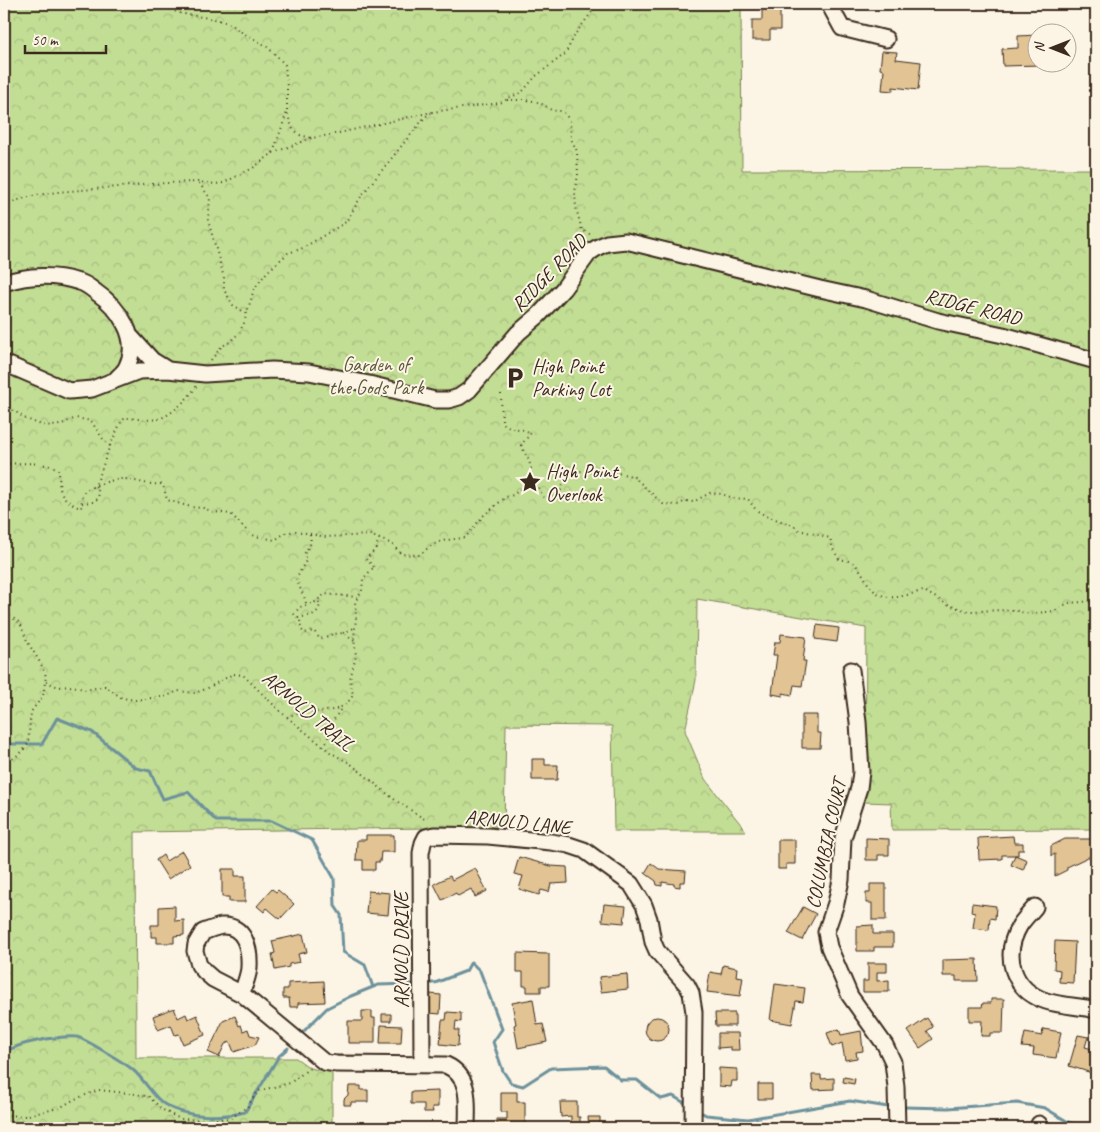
<svg xmlns="http://www.w3.org/2000/svg" width="1100" height="1132" viewBox="0 0 1100 1132" font-family="Caveat,sans-serif">
  <style>
    .park { fill: url(#park-crowns); stroke: #7e8459 }
    .lines { fill: none; stroke-linecap: round; stroke-linejoin: round }
    .stream { stroke: #6d919c; stroke-width: 3 }
    .building { fill: #e1c394; stroke: #3b2a1e }
    .minor-casing { stroke: #3b2a1e; stroke-width: 19 }
    .path { stroke: #3b2a1e; stroke-width: 2; stroke-dasharray: 1 4; stroke-linecap: butt }
    .minor { stroke: #fcf5e5; stroke-width: 15 }
    .labels { text-anchor: middle; dominant-baseline: central; stroke-width: 4; stroke-linejoin: round; paint-order: stroke }
    .street-label { font-size: 20px; fill: #3b2a1e; stroke: #fcf5e5 }
    .park-label { font-size: 20px; fill: #5d573c; stroke: #fcf5e5 }
    .poi-label { font-size: 20px; fill: #3b2a1e; stroke: #fcf5e5; text-anchor: start }
  </style>
  <defs>
    <pattern id="park-crowns" width="20" height="18" patternUnits="userSpaceOnUse" patternTransform="scale(1.25)"><rect width="20" height="18" fill="#c2dd94"/><path d="M2 6a3 3 0 1 1 6 0M12 15a3 3 0 1 1 6 0" fill="none" stroke="#a8be7f"/></pattern>
  </defs>
  <rect width="100%" height="100%" fill="#fcf5e5"/>
  <filter id="ink" filterUnits="userSpaceOnUse"><feTurbulence type="fractalNoise" baseFrequency=".02" numOctaves="2"/><feDisplacementMap in="SourceGraphic" scale="10" xChannelSelector="R" yChannelSelector="G"/><feConvolveMatrix kernelMatrix="1 2 1 2 8 2 1 2 1" color-interpolation-filters="sRGB"/></filter>
  <g filter="url(#ink)">
    <path class="park" d="M4,4H741L742,170L1096,169V829L892,830L891,803L865,802L866,628L697,599L696,680L685,731L705,779L746,831H614L612,726L506,725L504,827L135,832L136,1058H296L310,1068L332,1073V1128H4Z"/>
    <g class="lines">
      <path class="stream" d="M4,744H42L57,718L92,732L136,768L150,771L163,799L188,792L216,821H272L312,840L334,878L335,906L341,915L343,952L365,965L373,987
        M430,983H435L466,971L471,962L480,971L502,1029L493,1042L503,1071L511,1083L523,1086L551,1068L604,1066L621,1080H637L661,1099L673,1096L688,1105
        M4,1031L10,1048
        M302,1033L327,1008L351,996L378,985L412,984
        M4,1053C19,1042 58,1036 77,1037C83,1038 128,1065 133,1070C144,1079 153,1097 164,1104C185,1118 221,1118 245,1112L279,1056L288,1048
        M904,1107L948,1108L1017,1103L1045,1108L1070,1123L1096,1126
        M697,1110L706,1115L748,1119L850,1101L888,1107"/>
    </g>
    <path class="building" d="M762,4H780V30H770V40H752V20H762Z
      M1038,35V62H1041V65L1003,66L1002,49L1018,48V36Z
      M882,51L897,52L896,59L921,62L918,90L893,87V91L882,90L884,70L880,69Z
      M817,625L839,628L837,642L815,639Z
      M781,634L806,637L803,661H806L802,686L794,685L792,695L783,693V696L772,694L777,655H773L775,642H780Z
      M802,715H817V733H821L820,748H802Z
      M532,759H545V765H558L557,780H532Z
      M366,835H394V852H381L380,862H375V870H363V860H356L357,840H366Z
      M1013,836L1014,843H1023V850H1018V855H1002V859L979,860L978,838Z
      M866,838L889,839V855H878V860H866Z
      M1065,839H1096V855H1092V857H1088L1067,867V870L1055,876V854L1051,856V846Z
      M778,840H795V864H786V869H778Z
      M182,851L190,865L168,879L156,860L163,855L166,861Z
      M1015,855L1027,860L1023,870L1011,865Z
      M519,857L551,866L567,867L568,883L551,884L549,892L541,890L539,895L519,889L523,876L514,874Z
      M651,863L659,869L686,871L685,882H680V887L674,886V884L662,882V886L657,885L656,881L645,873Z
      M475,868L487,891L475,897L471,889L458,896L456,893L442,900L434,884L450,876L452,880Z
      M222,869H235V876H245V902H229V897H222Z
      M870,884H886V920H872V903H866V893H870Z
      M272,889L276,892L278,890L294,904L280,919L267,908L264,912L257,906Z
      M368,891L390,893L388,915L366,913Z
      M972,903L996,906L995,919L990,918L989,930L973,928L975,913L971,912Z
      M604,904L626,906L624,923L602,921Z
      M175,906V921L184,920V935L174,936V943H157V937H151V925H159V907Z
      M803,907L816,914L802,940L788,933Z
      M873,925V934H893V947H874V951H857V926Z
      M303,934L307,952L298,954L300,962L289,964V967L275,970L272,954L275,953L272,941Z
      M1055,941L1075,942L1073,983L1059,982L1060,970L1054,969Z
      M517,953L549,954V986H541V992H527V986H523V972H517Z
      M977,959L978,981H956V976H943V960Z
      M868,963H887V972H877V981L889,980V992H863V981H868Z
      M723,965L737,968L736,976L743,977L740,996L707,992L710,972L721,974Z
      M627,974L628,989L601,992L599,977Z
      M324,981L325,1002L298,1003V1007H290L289,998H283V989H288V983Z
      M775,984L805,988L803,1002L796,1001L792,1024L770,1020Z
      M430,994L441,995L440,1014L429,1013Z
      M533,999L537,1025L543,1024L547,1042L518,1048L514,1025L516,1024L512,1003Z
      M991,999H1004L1003,1033H990V1036H981L982,1021H969V1007H982L983,1003H991Z
      M174,1008L178,1018L186,1014L188,1019L197,1015L205,1035L183,1044L179,1034L175,1035L171,1025L158,1030L153,1016Z
      M362,1011H372V1018H375V1043H348V1021H362Z
      M447,1012L461,1013V1022L456,1021L455,1030H459L458,1046L440,1044L442,1020H446Z
      M715,1013H735V1026H716Z
      M382,1014H391V1021H382Z
      M235,1016L239,1026L241,1025L243,1031L248,1029L250,1035L259,1037L255,1045L234,1052L230,1042L225,1044L219,1057L208,1052L223,1021Z
      M645 1029a12 12 0 1 1 24 0a12 12 0 1 1-24 0Z
      M927,1018L933,1027L927,1031L933,1039L920,1048L908,1031Z
      M381,1025L402,1026L401,1043H380Z
      M839,1029L841,1035L861,1031L863,1051L856,1052L857,1058L845,1060L842,1043L832,1047L827,1033Z
      M1043,1029L1061,1032L1056,1058L1033,1055L1034,1048L1022,1047L1025,1033L1042,1036Z
      M718,1033H738L739,1050H731V1047L718,1048Z
      M1078,1035L1088,1037L1085,1047L1096,1050L1092,1073L1069,1066Z
      M719,1068L737,1069V1081H732L731,1087L719,1086Z
      M812,1075H821V1079L834,1078V1089L813,1090Z
      M844,1077L855,1079L854,1084L843,1082Z
      M758,1084H772V1099H758Z
      M349,1086H361V1090H368V1102H351V1105H344V1099L348,1095Z
      M438,1091V1107H432L433,1112H424V1104H411V1092Z
      M501,1092H517V1102H525V1128H497V1119H507V1112H501Z
      M560,1102H577V1117H580V1128H561V1126H571V1116L561,1117Z
      M588,1117H600V1128H589Z"/>
    <g class="lines">
      <g class="minor-casing">
        <path id="minor" d="M829,4L842,28L886,39
          M4,283C28,275 55,274 79,282C85,283 91,288 96,292C118,307 141,338 127,366C125,371 120,375 117,378
          M131,337L152,360L168,370
          M4,363L69,391L92,389L139,371L168,370L205,374L272,370L309,372L369,384L435,400H449L459,397L469,390L518,333L539,315L563,289L589,253L598,247L607,243L626,241L820,289L866,299L938,321L1003,335L1096,361
          M851,670L858,722L861,772L859,788L843,838L841,880L836,903L826,932L829,947L850,996L885,1045L893,1062L896,1087L897,1128
          M1035,907C1030,913 1024,919 1020,925C1002,955 1012,990 1046,1001C1062,1006 1080,1006 1096,1010
          M242,994C244,985 249,975 249,967C250,949 245,925 222,926C216,927 209,930 203,932L196,944L195,951L199,965L205,972L213,979L242,994L324,1062L336,1064L446,1065C472,1077 467,1104 467,1128
          M422,1064L421,853L423,843L426,837L434,835L488,836L551,842L569,845L584,850L631,884L644,905L649,919L653,942L657,951L687,985L691,993L694,1012L693,1128
          M1039,1124V1128"/>
      </g>
      <path class="path" d="M162,4C168,8 173,11 180,13C194,17 230,18 238,30L265,45L277,56L285,65L287,87V112L290,122L293,129L300,135L312,138L330,135L432,112L500,103L523,91L536,76L565,54L576,33L598,4
        M507,100C518,100 531,99 540,103C552,109 547,111 563,111L570,121L571,139L577,151L578,175L575,192L576,208L582,230L593,236
        M273,153L312,138
        M199,183L210,198L208,220L224,278V290L233,305L246,313
        M4,204L36,195L58,192L165,183L199,182L216,184L223,183L253,168L273,153L287,112
        M211,360L222,346L230,342L239,333L244,323L254,289L267,272L288,253L301,249L346,222L362,195L425,117L431,113
        M501,394L502,422C514,432 518,426 531,433L521,445C528,460 534,466 530,482L537,485L544,498L552,496L561,490L566,478L573,473L585,470L592,473L602,470L633,476L663,504L677,505L686,501L693,502L710,493L722,494L733,498L748,499L756,510L766,516L793,525L799,530L830,538L833,549L839,559C843,560 847,560 851,562C868,571 863,593 889,597C897,599 915,592 924,591L948,605L968,611L1013,610L1030,614L1054,611L1068,603L1096,601
        M4,405L8,406L24,418L41,425L57,426L76,418L91,421L105,442L110,446C104,459 102,473 95,485
        M110,446L121,422L125,418C135,418 148,421 158,419C171,416 190,397 197,385
        M4,464C22,463 40,462 57,468C61,475 58,481 60,489C63,499 71,504 80,508H81C82,502 81,497 84,492C89,486 117,478 125,479C139,481 145,485 161,484L164,488L167,500L191,507L203,508L214,512L231,514L248,532L255,536L275,540L285,533L296,531L326,537L370,535L392,544L401,554L420,555C435,540 445,540 465,538L483,516L506,497L513,495L530,482
        M82,503L93,502L98,499L99,492L95,485
        M4,573L6,589L4,607L6,613L20,623L27,641L41,664L46,676L43,696L31,712L28,744L22,752L4,765
        M306,603L305,599L296,579C300,573 301,568 306,561L304,554L311,543L310,534
        M298,618C308,615 318,617 320,604L318,601
        M343,633L354,628
        M354,641L343,633L333,634L320,639L314,631L304,633L301,629L300,620L294,614L300,607L314,603L325,594L357,597
        M46,682L59,687L73,686L86,690L105,686L122,698L136,700L167,696L178,691L195,693L206,689L233,674L243,675L282,713L330,752L351,764L395,800L426,820
        M287,717C309,706 339,720 353,695L350,679L356,656L354,638L356,618L355,602L362,591L363,579L372,569L375,568L366,559L375,550L379,539
        M323,746L328,740C327,726 335,719 342,707
        M4,1050L10,1057L9,1070L4,1087
        M4,1115L24,1116L59,1108L75,1099L99,1090L136,1094L149,1097L163,1110L180,1119L208,1120L231,1118L247,1107L258,1091L290,1083L311,1067"/>
      <use href="#minor" class="minor"/>
    </g>
  </g>
  <defs>
    <g id="parking-bare" transform="scale(1.725)"><path d="M-3.5-5.5H1a3.5 3.5 0 0 1 0 7H-1V5.5H-3.5ZM-1-3.4V-.6H.8a1.4 1.4 0 0 0 0-2.8Z" fill="#3b2a1e" stroke="#fcf5e5" stroke-width="2.5" paint-order="stroke"/></g>
    <g id="sight-bare" transform="scale(1.725)"><path d="M0-6L1.8-2.2L6-1.7L2.9 1.2L3.7 5.4L0 3.3L-3.7 5.4L-2.9 1.2L-6-1.7L-1.8-2.2Z" fill="#3b2a1e" stroke="#fcf5e5" stroke-width="2.5" paint-order="stroke"/></g>
  </defs>
  <g fill-rule="evenodd">
    <use href="#parking-bare" x="515" y="378"/>
    <use href="#sight-bare" x="530" y="482"/>
  </g>
  <g class="labels">
    <g class="street-label">
      <text transform="translate(549 273) rotate(-46)">RIDGE ROAD</text>
      <text transform="translate(973 307) rotate(14)">RIDGE ROAD</text>
      <text transform="translate(308 711) rotate(40)">ARNOLD TRAIL</text>
      <text transform="translate(518 822) rotate(6)">ARNOLD LANE</text>
      <text transform="translate(826 844) rotate(-78)">COLUMBIA COURT</text>
      <text transform="translate(401 950) rotate(-90)">ARNOLD DRIVE</text>
    </g>
    <g class="park-label">
      <text x="376" y="364">Garden of<tspan x="376" dy="23">the Gods Park</tspan></text>
    </g>
    <g class="poi-label">
      <text x="532" y="366">High Point<tspan x="532" dy="23">Parking Lot</tspan></text>
      <text x="546" y="471">High Point<tspan x="546" dy="23">Overlook</tspan></text>
    </g>
  </g>
  <rect width="1100" height="1132" fill="none" stroke="#fcf5e5" stroke-width="20"/>
  <rect x="10" y="10" width="1080" height="1112" fill="none" stroke="#3b2a1e" stroke-width="2" filter="url(#ink)"/>
  <g transform="translate(1052 48) rotate(270)"><circle r="24" fill="#fcf5e5" stroke="#afa495"/>
  <path d="M0-4L9 19L0 12L-9 19Z" fill="#3b2a1e"/>
  <text y="-8" font-size="14" font-weight="bold" text-anchor="middle" fill="#3b2a1e">N</text>
  </g>
  <path d="M25 45v8h81v-8" fill="none" stroke="#3b2a1e" stroke-width="2.5"/>
  <text x="32" y="45" font-size="15" fill="#3b2a1e" stroke="#fcf5e5" stroke-width="4" paint-order="stroke">50 m</text>
</svg>
